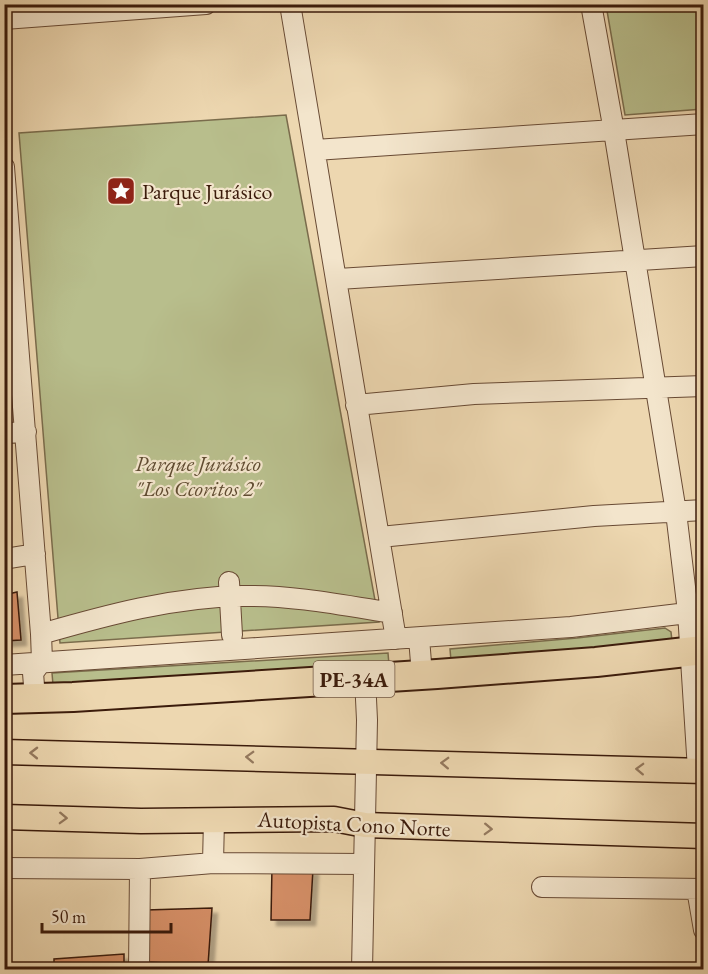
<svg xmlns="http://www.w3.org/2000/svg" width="708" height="974" viewBox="0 0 708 974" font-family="'EB Garamond',serif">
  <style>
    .green { fill: #b8be8c; stroke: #7a6c4c; stroke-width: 1.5 }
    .building { fill: #d48e66; stroke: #3b1b0b; stroke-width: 1.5; filter: url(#shadow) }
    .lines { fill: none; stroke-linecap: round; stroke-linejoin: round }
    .minor-casing { stroke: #684a34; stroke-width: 22 }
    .major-casing { stroke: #3b1b0b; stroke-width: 27 }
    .highway-casing { stroke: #3b1b0b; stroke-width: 32 }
    .minor { stroke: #f3e5cc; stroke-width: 20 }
    .major { stroke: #edd7b0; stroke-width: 24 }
    .highway { stroke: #edd7b0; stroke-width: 28 }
    .oneway { stroke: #94795e }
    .labels { text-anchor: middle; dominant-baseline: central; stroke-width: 4.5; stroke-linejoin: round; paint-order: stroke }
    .shield { fill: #f3e5cc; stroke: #725845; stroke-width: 1.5 }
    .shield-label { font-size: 21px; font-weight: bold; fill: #3b1b0b }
    .poi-label { font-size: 22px; fill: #3b1b0b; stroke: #f3e5cc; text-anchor: start }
    .park-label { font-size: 22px; font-style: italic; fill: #604c32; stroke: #f3e5cc }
    .street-label { font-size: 22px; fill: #3b1b0b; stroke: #f3e5cc }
  </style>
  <defs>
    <filter id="shadow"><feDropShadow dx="5.5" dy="5.5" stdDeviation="1.5" flood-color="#0004"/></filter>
  </defs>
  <rect width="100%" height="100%" fill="#edd7b0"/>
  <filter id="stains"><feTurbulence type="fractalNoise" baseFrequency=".00333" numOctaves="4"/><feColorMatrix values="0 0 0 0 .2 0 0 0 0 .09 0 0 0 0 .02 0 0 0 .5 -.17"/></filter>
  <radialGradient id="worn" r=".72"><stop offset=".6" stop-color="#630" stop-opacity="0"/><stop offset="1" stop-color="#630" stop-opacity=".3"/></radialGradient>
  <path class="green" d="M606,5H703V109L625,115Z
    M286,115L379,622L60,643L19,133Z
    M665,628L671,632L672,641L451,661L450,649L577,638Z
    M388,653L389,665L53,685L52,673Z"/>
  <path class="building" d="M17,592L21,640L4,641V595Z
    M272,866L313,869L310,920H271Z
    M212,908L208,965L146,962V910Z
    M124,954V970H54V959Z"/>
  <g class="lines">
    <g class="minor-casing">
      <path id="minor" d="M290,4L396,639
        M591,4L614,131L676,512L688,612L698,770
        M4,19L206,4
        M315,150L704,124
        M4,167L41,634L42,661L33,673L35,698
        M338,279L704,256
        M356,405L474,394L704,386
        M4,433L26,432
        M380,537L594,516L704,510
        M4,559L35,554
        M229,582L232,635
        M41,634C107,615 173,597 242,596C292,595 342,605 392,613
        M419,638L422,675
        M4,665L571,627L704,611
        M213,863L214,819
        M4,868L140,869L213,863L364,864
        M542,887L704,889
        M697,889L704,930
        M139,970L140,869
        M362,970L367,720L365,678"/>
    </g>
    <g class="major-casing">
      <path id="major" d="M4,752L704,771
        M4,817L141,821L334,819L365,825L704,836"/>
    </g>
    <g class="highway-casing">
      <path id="highway" d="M4,699L73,697L437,674L596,662L704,650"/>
    </g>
    <use href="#minor" class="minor"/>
    <use href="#major" class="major"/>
    <use href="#highway" class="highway"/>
  </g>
  <defs><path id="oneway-chevron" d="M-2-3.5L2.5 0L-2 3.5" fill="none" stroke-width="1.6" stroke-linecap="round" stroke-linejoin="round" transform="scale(1.5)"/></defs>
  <g class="oneway">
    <use href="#oneway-chevron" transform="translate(34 753) rotate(-179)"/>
    <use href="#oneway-chevron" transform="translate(250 757) rotate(-178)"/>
    <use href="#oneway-chevron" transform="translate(445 763) rotate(-178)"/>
    <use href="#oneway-chevron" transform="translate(640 769) rotate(-178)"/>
    <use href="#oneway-chevron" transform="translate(63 818) rotate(2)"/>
    <use href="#oneway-chevron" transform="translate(488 829) rotate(2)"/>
  </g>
  <defs>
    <g id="sight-square" transform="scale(1.5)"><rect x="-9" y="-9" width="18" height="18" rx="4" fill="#8f2418" stroke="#f3e5cc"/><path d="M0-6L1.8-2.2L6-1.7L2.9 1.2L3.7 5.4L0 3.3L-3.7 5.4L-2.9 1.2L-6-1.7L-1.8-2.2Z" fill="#fff"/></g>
  </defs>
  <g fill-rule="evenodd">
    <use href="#sight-square" x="121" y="191"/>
  </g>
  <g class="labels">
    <rect class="shield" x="313.5" y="661" width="81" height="36" rx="4.5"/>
    <g class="shield-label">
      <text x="354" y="679">PE-34A</text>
    </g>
    <g class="poi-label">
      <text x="142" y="191">Parque Jurásico</text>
    </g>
    <g class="park-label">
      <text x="198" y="463">Parque Jurásico<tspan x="198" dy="25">"Los Ccoritos 2"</tspan></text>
    </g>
    <g class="street-label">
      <text transform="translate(354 824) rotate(3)">Autopista Cono Norte</text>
    </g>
  </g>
  <rect width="708" height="974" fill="none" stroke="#edd7b0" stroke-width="24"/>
  <rect x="6" y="6" width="696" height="962" fill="none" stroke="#3b1b0b" stroke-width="3"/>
  <rect x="12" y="12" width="684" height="950" fill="none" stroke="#3b1b0b" stroke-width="1.5"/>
  <path d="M42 923v9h129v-9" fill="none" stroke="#3b1b0b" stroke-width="3"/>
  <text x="51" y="923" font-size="18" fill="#3b1b0b" stroke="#f3e5cc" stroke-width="4.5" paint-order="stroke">50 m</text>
  <rect width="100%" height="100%" filter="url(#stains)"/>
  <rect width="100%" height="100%" fill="url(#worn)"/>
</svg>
